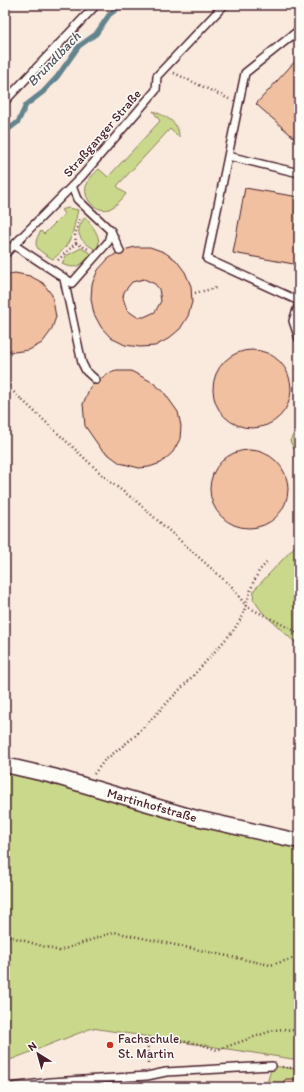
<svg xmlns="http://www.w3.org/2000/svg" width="304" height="1092" viewBox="0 0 304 1092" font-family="Itim,sans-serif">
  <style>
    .green { fill: #c9d88b; stroke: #8a7c5b }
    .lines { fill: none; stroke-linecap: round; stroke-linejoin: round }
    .stream { stroke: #64848e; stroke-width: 5 }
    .building { fill: #f0c0a0; stroke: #4a1f2b; fill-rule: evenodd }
    .service-casing { stroke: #4a1f2b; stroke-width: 10 }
    .minor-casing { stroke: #4a1f2b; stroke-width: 17 }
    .path { stroke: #4a1f2b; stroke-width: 2.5; stroke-dasharray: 1 3; stroke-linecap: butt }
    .service { stroke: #fdfcf7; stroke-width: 7 }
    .minor { stroke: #fdfcf7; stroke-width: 14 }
    .poi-dot { fill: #c8321e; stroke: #fdfcf7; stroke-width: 1.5 }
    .labels { text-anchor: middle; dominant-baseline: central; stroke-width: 3; stroke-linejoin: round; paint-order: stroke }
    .street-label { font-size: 13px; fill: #4a1f2b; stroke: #fdfcf7 }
    .poi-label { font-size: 13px; fill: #4a1f2b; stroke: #fdfcf7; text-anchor: start }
    .water-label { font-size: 14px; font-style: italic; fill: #595a65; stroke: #fdfcf7 }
  </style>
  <rect width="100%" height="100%" fill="#f9eadd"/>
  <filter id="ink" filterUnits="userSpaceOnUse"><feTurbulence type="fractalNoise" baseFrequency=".025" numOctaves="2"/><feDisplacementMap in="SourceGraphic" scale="8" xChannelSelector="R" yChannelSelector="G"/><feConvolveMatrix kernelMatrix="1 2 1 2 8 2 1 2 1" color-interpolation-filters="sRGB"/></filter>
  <g filter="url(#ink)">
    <path class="green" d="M153,111C165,116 180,122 179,138L170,129L117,186L126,194C122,199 116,206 109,209C95,213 81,197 87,184C89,178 95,173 99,169L108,177L160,121Z
      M68,208L78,210C72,234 73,243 53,259C39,251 30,247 41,231L44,234L64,214L61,210Z
      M85,217C92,226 104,238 96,250C81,241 72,234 85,217Z
      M81,248L92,254C83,264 76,271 62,264L66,256Z
      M299,431V452L294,449L290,441L293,435Z
      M299,542V646L263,613L253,599L254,590Z
      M5,772L117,801L205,828L299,845V1060L92,1028L5,1062Z
      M272,1066L299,1069V1087H266Z"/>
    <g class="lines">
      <path class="stream" d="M5,132L18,122L26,105L43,92L57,77L79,46L96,34L109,15L122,5"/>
    </g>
    <path class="building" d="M299,57V142L256,104Z
      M245,188L299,197V265L233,253Z
      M135,247H150L164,252L176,260L185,272L191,286L192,302L188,316L180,329L168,339L155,346L140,347L125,345L111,338L101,327L94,314L91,299L92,284L98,270L108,259L120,251ZM144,279L155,284L159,289L161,301L155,312L144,317H137L127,310L123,298L124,292L132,282Z
      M15,273L30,276L43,283L52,295L56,317L51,331L42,343L29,350L14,352L5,350V275Z
      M213 389a39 39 0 1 1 78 0a39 39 0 1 1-78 0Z
      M116,371H131L152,382L163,391L178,412L181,426L180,439L173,452L161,463L149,467L139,468L120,463L101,449L85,426L83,404L90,387L107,374Z
      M210 489a39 39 0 1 1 78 0a39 39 0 1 1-78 0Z
      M286,1079H299V1087H281L282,1083Z"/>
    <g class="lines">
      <g class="service-casing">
        <path id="service" d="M299,30L245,73L207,259L299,301
          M5,101L96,5
          M228,156L299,173
          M72,186L77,199L111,231L120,251
          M14,245L72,283L108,242L111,231
          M5,254L82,176L156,90L157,76L224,5
          M64,279L82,363L86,371L96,380
          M299,304L293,321L299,339
          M11,1087L51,1082L147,1076L166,1072L272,1066"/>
      </g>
      <g class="minor-casing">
        <path id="minor" d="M5,765L53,776L196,818L299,841"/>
      </g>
      <path class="path" d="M174,73L229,99
        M76,243L88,249
        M58,260L76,243L75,235L80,217
        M195,293L216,288
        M5,384L109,481L136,501L232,587L246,606L293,630L299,636
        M94,774L104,761L135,736L193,676L233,631L242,617L253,583L259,571L268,561
        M5,935L59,951L114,932L270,965L299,957
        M148,1064V1041L167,1039L200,1044L217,1050L274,1030L284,1029L299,1031
        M282,1067L299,1069"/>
      <use href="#service" class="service"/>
      <use href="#minor" class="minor"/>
    </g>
  </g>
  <circle class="poi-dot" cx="110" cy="1045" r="4"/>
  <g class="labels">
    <g class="street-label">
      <text transform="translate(102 133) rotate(-49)">Straßganger Straße</text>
      <text transform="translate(152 805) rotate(16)">Martinhofstraße</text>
    </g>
    <g class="poi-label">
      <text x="118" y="1038">Fachschule<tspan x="118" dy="15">St. Martin</tspan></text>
    </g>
    <g class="water-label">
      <text transform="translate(54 59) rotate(-46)">Bründlbach</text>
    </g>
  </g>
  <rect width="304" height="1092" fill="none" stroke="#fdfcf7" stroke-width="20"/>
  <rect x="10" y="10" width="284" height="1072" fill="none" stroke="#4a1f2b" stroke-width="1.5" filter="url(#ink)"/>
  <g transform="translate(38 1054) rotate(323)" stroke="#fdfcf7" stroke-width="3" paint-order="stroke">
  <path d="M0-3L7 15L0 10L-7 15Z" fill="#4a1f2b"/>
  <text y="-6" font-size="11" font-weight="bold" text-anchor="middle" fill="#4a1f2b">N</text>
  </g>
</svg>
